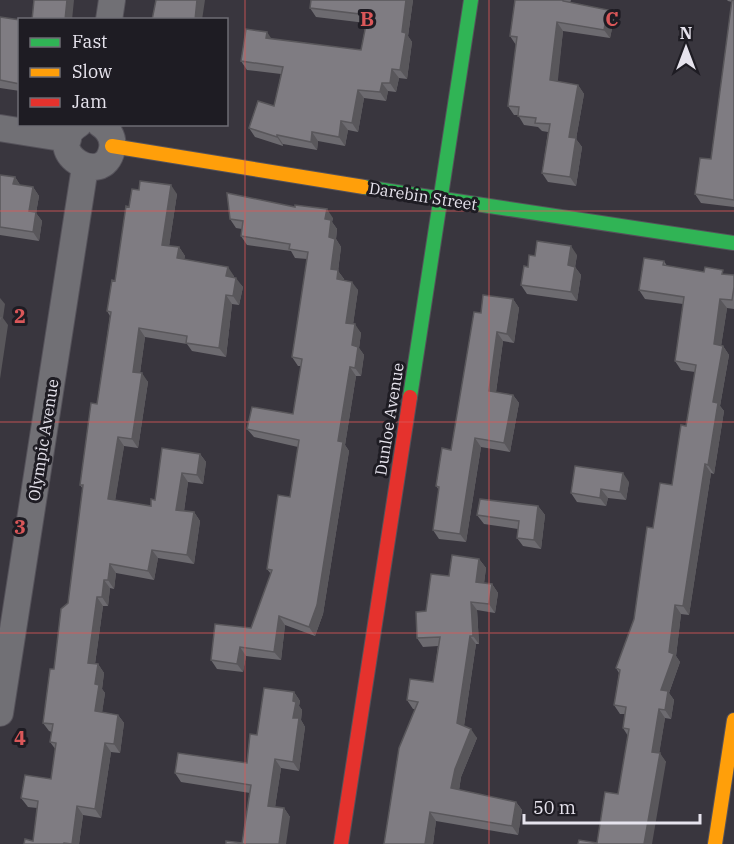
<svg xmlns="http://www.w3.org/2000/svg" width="734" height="844" viewBox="0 0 734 844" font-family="'IBM Plex Serif',serif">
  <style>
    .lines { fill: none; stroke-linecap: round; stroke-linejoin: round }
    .street-casing { stroke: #55525a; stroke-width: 28 }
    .fast-casing { stroke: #55525a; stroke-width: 16 }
    .slow-casing { stroke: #55525a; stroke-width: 16 }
    .jam-casing { stroke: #55525a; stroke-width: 16 }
    .street { stroke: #717075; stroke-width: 26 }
    .fast { stroke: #30b455; stroke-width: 14 }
    .slow { stroke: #ff9f0a; stroke-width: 14 }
    .jam { stroke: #e5322d; stroke-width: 14 }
    .wall { fill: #6d6b70 }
    .shaded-wall { fill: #59575b }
    .building { fill: #7f7c82; stroke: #59575b; stroke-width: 1.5 }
    .grid { fill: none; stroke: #da5759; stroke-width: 1.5; stroke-opacity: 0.55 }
    .labels { text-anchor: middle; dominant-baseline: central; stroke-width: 6; stroke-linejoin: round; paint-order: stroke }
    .street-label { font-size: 16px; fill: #e6e3ed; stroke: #1e1c23 }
    .grid-label { font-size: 20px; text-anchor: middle; font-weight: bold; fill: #da5759; stroke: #1e1c23; stroke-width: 6; stroke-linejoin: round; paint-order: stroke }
  </style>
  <rect width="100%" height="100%" fill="#39363e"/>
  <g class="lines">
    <g class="street-casing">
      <path id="street" d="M109,20L112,0
        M79,124C39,150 104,191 112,149C114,138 109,130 100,124
        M0,128L68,139
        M0,713L85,167"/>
    </g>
    <g class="fast-casing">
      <path id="fast" d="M364,187L734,243
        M410,397L471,0"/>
    </g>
    <g class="slow-casing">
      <path id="slow" d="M112,146L364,187
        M715,844L734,720"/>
    </g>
    <g class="jam-casing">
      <path id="jam" d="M341,844L410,397"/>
    </g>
    <use href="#street" class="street"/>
    <use href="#fast" class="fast"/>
    <use href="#slow" class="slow"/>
    <use href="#jam" class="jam"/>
  </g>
  <path class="wall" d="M413,0L408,36L412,42L407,79L399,78L396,92L388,91L386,101L364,98L358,132L348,130L345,146L318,141L317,150L283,144V146L255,137L249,128L274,106L281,74L247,70L241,61L272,39L361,50L366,23L316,17L310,8Z
    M515,0H571L570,3L614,19L610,38L563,31L557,82L578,85L584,94L576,139L582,147L576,186L548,182L542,173L548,132L542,131L538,127L524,125L518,115H514L508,106L516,45L510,36Z
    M727,0H734V207L701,203L695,194L711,159L732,2L728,1Z
    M0,17L20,20V91L0,88Z
    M0,175L15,177L20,185L33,187L39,196L36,213L42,221L39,241L0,235Z
    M139,190L177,194L169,246L179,247L185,256L184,259L234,276V278L243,287L239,305L232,304L226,357L192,351L187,344L145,337L140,373L148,382L138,448L124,446L115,500L151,506L155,500L200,454L206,462L203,484L188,482L184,511L194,512L200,521L194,564L158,558L154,580L116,573L114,589L110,588L108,606H103L95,664H98L104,673L102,689L105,693L102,712L118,715L124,723L120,753L111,752L101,818L83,815L79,844H24L33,841L37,808L28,807L21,798L51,779L56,750L50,742L52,732L49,731L43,723L54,669L68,603L83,489L80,485L97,404L110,316L107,311L115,281L129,207Z
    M333,218L332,222L337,229L336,239L341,247L338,271L344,279V280L358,290L353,324L361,333L359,348L364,355L361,376H356L345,445L349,451L323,614L315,636L285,625L281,660L246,656L243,672L217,669L211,660L251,628L271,574L267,569L290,497L298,447L254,437L247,429L293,414L301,366H298L292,357L307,259L295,258L291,251L247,245L241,236L242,229L236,228L230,219Z
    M577,255L575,267L581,275L577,301L527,294L521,285L528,267L535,256Z
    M664,261L667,266L704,272L734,275V309L727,308L721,346H723L729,355L720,406L724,411L714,474L711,473L689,615L681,614L676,656L680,662L669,693L674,700L671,719L665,718L659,753L666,762L597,843L618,794L628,736L623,728L625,714H620L614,705L619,673L616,668L634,619L653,528L672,485L686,426L695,372L681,370L675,361L683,304L645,299L639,290Z
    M513,299L519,308L514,343L503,341L496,392L513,395L519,403L510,452L481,447L466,542L439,539L433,530L439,490L436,486L451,450L481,313Z
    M629,482L626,500L608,498L606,506L577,502L571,493Z
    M538,506L545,515L541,549L523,546L517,538L518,529L484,524L477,515Z
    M479,559L486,568L484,583L492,584L498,593L495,613L477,610L479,644H476L464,726L477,738L461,777L459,790L516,802L522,810L518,835L436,821L433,844L415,709H413L407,700L433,682L438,646L423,647L417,638L449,576Z
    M294,692L300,701L299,706L302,710L301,720L305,727L299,771L281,768L275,807L284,808L290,817L242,843L250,793L181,782L175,773L247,763L257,735Z"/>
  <path class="shaded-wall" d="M67,0H74L72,20H65Z
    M197,0H205L202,20H195Z
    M406,0H413L408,36L412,42L407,79L400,70L402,32Z
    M608,10L614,19L610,38L604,30Z
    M557,22L563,31L557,89L550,80Z
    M267,32L273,41L266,38Z
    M392,69L399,78L396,92L390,83Z
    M382,83L388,91L386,101L380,92Z
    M578,85L584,94L576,139L582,147L576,186L570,177L569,137Z
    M358,90L364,98L358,132L352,123Z
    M341,121L348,130L345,146L339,137Z
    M312,132L318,141L317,150L311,142Z
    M277,135L283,144V146L277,137Z
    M15,177L21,186L13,184Z
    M171,185L177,194L168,253L162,245Z
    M33,187L39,196L36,213L42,221L39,241L33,232L29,211Z
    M327,209L333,218L332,222L337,229L336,239L341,247L338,271L344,279L343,288L331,269L329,237L325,219Z
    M571,246L577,255L575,267L581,275L577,301L571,292L568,265Z
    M179,247L185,256L183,266L177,258Z
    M228,267L234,276L232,285L226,276Z
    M236,278L243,287L239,305L233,296Z
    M352,282L358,290L352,332L346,323Z
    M226,295L232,304L226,357L219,348Z
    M0,298L5,304L3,318L8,325L0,379Z
    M513,299L519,308L514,343L507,334Z
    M720,299L727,308L720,353L714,344Z
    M355,324L361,333L359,348L364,355L361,376L355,368L352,345Z
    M139,328L145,337L139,380L133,372Z
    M497,332L503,341L495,399L489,391Z
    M723,346L729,355L720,406L724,411L714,474L708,465L713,402Z
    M350,367L356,376L345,445L349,451L323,614L315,636L309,627Z
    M142,373L148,382L138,448L132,439Z
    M513,395L519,403L510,452L504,443Z
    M118,437L124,446L114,508L108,499Z
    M475,438L481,447L466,542L460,534Z
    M200,454L206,462L203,484L197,475Z
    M705,464L711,473L689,615L683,606Z
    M182,473L188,482L183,518L176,510Z
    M623,473L629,482L626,500L620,492Z
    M601,489L608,498L606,506L600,498Z
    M538,506L545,515L541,549L534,540Z
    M194,512L200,521L194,564L187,555Z
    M152,550L158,558L154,580L148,571Z
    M479,559L486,568L483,591L476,582Z
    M110,564L116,573L114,589L108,580Z
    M104,580L110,588L108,606L102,597Z
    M492,584L498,593L495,613L489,604Z
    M97,597L103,606L94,671L88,663Z
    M471,602L477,610L479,644L473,636Z
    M675,605L681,614L676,656L680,662L669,693L674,700L671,719L665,710L661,690L669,652Z
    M279,616L285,625L281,660L274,652Z
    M470,636L476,644L463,732L457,723Z
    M240,647L246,656L243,672L237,664Z
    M98,664L104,673L102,689L105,693L101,720L95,711V684Z
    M294,692L300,701L299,706L302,710L301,720L305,727L299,771L293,762V701Z
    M659,709L665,718L658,761L652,752Z
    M118,715L124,723L120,753L114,744Z
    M471,729L477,738L461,777L458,797L451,788L455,769Z
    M105,743L111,752L101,818L95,809Z
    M660,753L666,762L652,844H644Z
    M275,759L281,768L274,814L268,806Z
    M516,802L522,810L518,835L512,826Z
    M77,806L83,815L79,844H72Z
    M284,808L290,817L286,844H279Z
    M430,812L436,821L433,844H425Z"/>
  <path class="building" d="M34,0H67L65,20H32Z
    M156,0H197L195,20H152Z
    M311,0H406L402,32L406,33L400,70L392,69L390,83H382L380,92L358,90L352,123L341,121L339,137L312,132L311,142L277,135V137L249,128L258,101L274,106L283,67L241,61L246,29L267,32L266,38L361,50L368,15L310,8Z
    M515,0H563V1L608,10L604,30L557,22L550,80L578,85L569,137L576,138L570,177L542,173L550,124L535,123L536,118L518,116L519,107L508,106L517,37L510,36Z
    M732,0H734V200L695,194L700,158L711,159Z
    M0,17L20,20V84L0,80Z
    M0,175L15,177L13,184L33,187L29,211L36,212L33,232L0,227Z
    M140,181L171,185L162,245L179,247L177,258L228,267L226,276L236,278L233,296L226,295L219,348L186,343L187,336L139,328L133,372L142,373L132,439L118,437L108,499L151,506V499L155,500L162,448L200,454L197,475L182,473L176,510L194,512L187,555L152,550L148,571L110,564L108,580H104L102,597H97L88,663L98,664L95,684L99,685L95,711L118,715L114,744L105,743L95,809L77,806L72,844L64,843L63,844H24L25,839L33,841L38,801L21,798L25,775L51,779L56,743L50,742L53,724L43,723L50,669H54L61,609L68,603L83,485H80L91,403L97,404L111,312L107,311L112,280L115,281L126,206L129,207L132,189L139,190Z
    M227,193L295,207V205L327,209L325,219L331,220L329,237L335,239L331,269L338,270L337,279L352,282L346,323L355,324L352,345L358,347L355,368L350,367L338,441L343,442L317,605L309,627L279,616L274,652L240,647L237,664L211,660L215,624L251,628L272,570L267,569L278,495L290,497L299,440L247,429L252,407L293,414L302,359L292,357L308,252L289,249L290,244L241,236L243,221L230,219Z
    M537,241L571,246L568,265L575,267L571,292L521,285L524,266L528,267L529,255L535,256Z
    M644,258L664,261L663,265L704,272L705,267L723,270L722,274L734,275V287L732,300L720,299L714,344L723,346L713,402L718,403L708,465L705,464L683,606L675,605L669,652L674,654L661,690L668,691L665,710L659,709L652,752L660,753L644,844H578L579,840L597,843L605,792L618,794L629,729L623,728L626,707L614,705L620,670L616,668L634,619L647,527L653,528L660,483L672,485L681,425L686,426L696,365L675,361L684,297L639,290Z
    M483,295L513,299L507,334L497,332L489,391L513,395L504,443L475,438L460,534L433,530L439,487L436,486L442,448L451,450L474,312L481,313Z
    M0,316L2,317L0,330Z
    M575,466L623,473L620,492L601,489L600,498L571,493Z
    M480,499L538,506L534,540L517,538L519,521L477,515Z
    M452,555L479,559L476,582L492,584L489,604L471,602L473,636H470L457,723L471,729L455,769L451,788L516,802L512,826L430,812L425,844H384L399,748L418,702L407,700L410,679L433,682L440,637L417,638L416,612L426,611L431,574L449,576Z
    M264,688L294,692L293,701L296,702L293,718H299L293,762L275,759L268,806L284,808L279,844H226V841L242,843L251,785L175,773L178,753L247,763L250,734L257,735Z"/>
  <path class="grid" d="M245,0V844M489,0V844M0,211H734M0,422H734M0,633H734"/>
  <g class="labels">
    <g class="street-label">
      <text transform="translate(423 196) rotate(9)">Darebin Street</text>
      <text transform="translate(389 419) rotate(-81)">Dunloe Avenue</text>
      <text transform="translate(43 440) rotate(-81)">Olympic Avenue</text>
    </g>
  </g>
  <g class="grid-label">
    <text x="367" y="26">B</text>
    <text x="612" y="26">C</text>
    <text x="20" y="323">2</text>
    <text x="20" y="534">3</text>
    <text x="20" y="745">4</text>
  </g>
  <rect x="18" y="18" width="210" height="108" fill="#1e1c23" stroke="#6e6c74" stroke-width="1.5"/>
  <rect x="30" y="38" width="30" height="9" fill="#30b455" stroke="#6e6c74" stroke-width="1.5"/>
  <text x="72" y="48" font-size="18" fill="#e6e3ed">Fast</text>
  <rect x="30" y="68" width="30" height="9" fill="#ff9f0a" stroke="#6e6c74" stroke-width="1.5"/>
  <text x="72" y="78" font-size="18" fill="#e6e3ed">Slow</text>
  <rect x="30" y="98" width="30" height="9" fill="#e5322d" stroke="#6e6c74" stroke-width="1.5"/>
  <text x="72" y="108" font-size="18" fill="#e6e3ed">Jam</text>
  <g transform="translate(686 48)" stroke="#1e1c23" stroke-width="4.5" paint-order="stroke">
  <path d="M0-4.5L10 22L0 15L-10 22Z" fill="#e6e3ed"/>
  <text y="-9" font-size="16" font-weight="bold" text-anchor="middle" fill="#e6e3ed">N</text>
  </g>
  <path d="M524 814v9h176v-9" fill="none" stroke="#e6e3ed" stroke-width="3"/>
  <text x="533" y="814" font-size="18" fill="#e6e3ed" stroke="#1e1c23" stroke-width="4.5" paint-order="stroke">50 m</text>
</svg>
